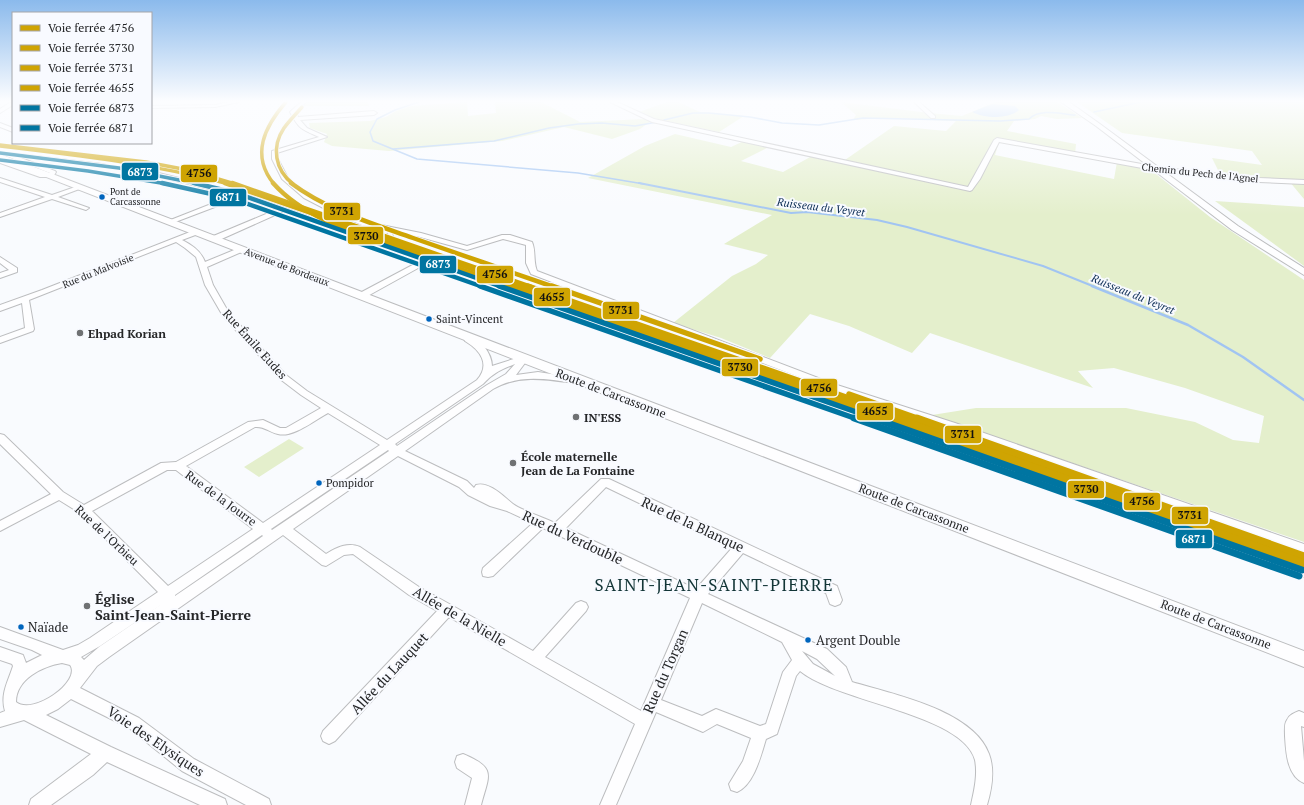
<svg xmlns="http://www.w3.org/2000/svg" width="1304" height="805" viewBox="0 0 1304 805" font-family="'PT Serif',serif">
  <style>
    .green { fill: #e4efcc }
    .water { fill: #a1c4f2 }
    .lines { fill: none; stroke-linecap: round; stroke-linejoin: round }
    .stream-far2 { stroke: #a1c4f2; stroke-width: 1.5 }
    .stream-far1 { stroke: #a1c4f2; stroke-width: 2 }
    .stream { stroke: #a1c4f2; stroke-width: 2.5 }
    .minor-tunnel { stroke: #cfd0d3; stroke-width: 7; stroke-dasharray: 7 3.5; stroke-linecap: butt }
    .minor-casing { stroke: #bcbdbf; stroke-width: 2 }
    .major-casing { stroke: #bcbdbf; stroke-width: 2 }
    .minor { fill: #fefeff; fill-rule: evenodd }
    .major { fill: #fefeff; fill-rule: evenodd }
    .rail-1-far3-casing { stroke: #f8faff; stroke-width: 5 }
    .rail-1-far2-casing { stroke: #f8faff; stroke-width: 6 }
    .rail-1-far1-casing { stroke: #f8faff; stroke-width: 8 }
    .rail-1-casing { stroke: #f8faff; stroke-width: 10 }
    .rail-2-far3-casing { stroke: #f8faff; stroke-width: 5 }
    .rail-2-far2-casing { stroke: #f8faff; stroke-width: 6 }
    .rail-2-far1-casing { stroke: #f8faff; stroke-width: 8 }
    .rail-2-casing { stroke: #f8faff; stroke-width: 10 }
    .rail-3-far3-casing { stroke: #f8faff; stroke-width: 5 }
    .rail-3-far2-casing { stroke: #f8faff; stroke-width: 6 }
    .rail-3-far1-casing { stroke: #f8faff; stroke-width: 8 }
    .rail-3-casing { stroke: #f8faff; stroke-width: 10 }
    .rail-4-far3-casing { stroke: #f8faff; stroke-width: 5 }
    .rail-4-far2-casing { stroke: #f8faff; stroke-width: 6 }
    .rail-4-far1-casing { stroke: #f8faff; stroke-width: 8 }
    .rail-4-casing { stroke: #f8faff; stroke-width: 10 }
    .rail-5-far3-casing { stroke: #f8faff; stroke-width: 5 }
    .rail-5-far2-casing { stroke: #f8faff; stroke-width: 6 }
    .rail-5-far1-casing { stroke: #f8faff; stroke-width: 8 }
    .rail-5-casing { stroke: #f8faff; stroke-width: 10 }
    .rail-6-far3-casing { stroke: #f8faff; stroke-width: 5 }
    .rail-6-far2-casing { stroke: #f8faff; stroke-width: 6 }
    .rail-6-far1-casing { stroke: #f8faff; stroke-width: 8 }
    .rail-6-casing { stroke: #f8faff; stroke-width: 10 }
    .rail-1-far3 { stroke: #cfa402; stroke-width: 3.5 }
    .rail-1-far2 { stroke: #cfa402; stroke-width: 4.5 }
    .rail-1-far1 { stroke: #cfa402; stroke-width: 5.5 }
    .rail-1 { stroke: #cfa402; stroke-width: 7 }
    .rail-2-far3 { stroke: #cfa402; stroke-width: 3.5 }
    .rail-2-far2 { stroke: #cfa402; stroke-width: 4.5 }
    .rail-2-far1 { stroke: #cfa402; stroke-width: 5.5 }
    .rail-2 { stroke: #cfa402; stroke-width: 7 }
    .rail-3-far3 { stroke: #cfa402; stroke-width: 3.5 }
    .rail-3-far2 { stroke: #cfa402; stroke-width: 4.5 }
    .rail-3-far1 { stroke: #cfa402; stroke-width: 5.5 }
    .rail-3 { stroke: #cfa402; stroke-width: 7 }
    .rail-4-far3 { stroke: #cfa402; stroke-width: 3.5 }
    .rail-4-far2 { stroke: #cfa402; stroke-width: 4.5 }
    .rail-4-far1 { stroke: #cfa402; stroke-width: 5.5 }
    .rail-4 { stroke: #cfa402; stroke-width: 7 }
    .rail-5-far3 { stroke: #0075a1; stroke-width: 3.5 }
    .rail-5-far2 { stroke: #0075a1; stroke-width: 4.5 }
    .rail-5-far1 { stroke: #0075a1; stroke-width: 5.5 }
    .rail-5 { stroke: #0075a1; stroke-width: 7 }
    .rail-6-far3 { stroke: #0075a1; stroke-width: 3.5 }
    .rail-6-far2 { stroke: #0075a1; stroke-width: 4.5 }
    .rail-6-far1 { stroke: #0075a1; stroke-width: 5.5 }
    .rail-6 { stroke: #0075a1; stroke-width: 7 }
    .bus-dot { fill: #0065bd; stroke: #f8faff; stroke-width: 1.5 }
    .poi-dot { fill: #6f7173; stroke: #f8faff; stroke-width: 1.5 }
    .labels { text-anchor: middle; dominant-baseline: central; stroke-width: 4; stroke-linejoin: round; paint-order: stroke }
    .far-bus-label { font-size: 9px; fill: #252628; stroke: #f8faff; text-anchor: start }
    .far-street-label { font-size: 10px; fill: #252628; stroke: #f8faff }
    .far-water-label { font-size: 11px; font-style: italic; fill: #092a52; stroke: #f8faff }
    .bus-label { font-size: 11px; fill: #252628; stroke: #f8faff; text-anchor: start }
    .poi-label { font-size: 12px; font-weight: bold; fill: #252628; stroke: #f8faff; text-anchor: start }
    .street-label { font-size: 12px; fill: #252628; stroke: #f8faff }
    .near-bus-label { font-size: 13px; fill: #252628; stroke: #f8faff; text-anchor: start }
    .near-street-label { font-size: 14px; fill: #252628; stroke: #f8faff }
    .near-poi-label { font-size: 14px; font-weight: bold; fill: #252628; stroke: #f8faff; text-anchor: start }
    .near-quarter-label { font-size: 17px; letter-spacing: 1px; fill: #123536; stroke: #f8faff }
    .line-badge { stroke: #f8faff; stroke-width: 1.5 }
    .badge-label { font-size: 11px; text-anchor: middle; font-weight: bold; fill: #fff }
    .pale-badge-label { font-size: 11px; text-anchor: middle; font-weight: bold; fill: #111 }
  </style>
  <rect width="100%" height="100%" fill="#f9fbfe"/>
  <path class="green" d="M306,102H368L369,106H301Z
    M467,102L468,116L496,113L495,102H541L580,122L645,119L651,121L640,129L612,139L564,127L502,141L389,151L332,146L324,142L327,134L310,128L309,123L370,121L386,117L396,111L411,106Z
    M667,102H678L700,112L744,116L719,132L657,119L639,112Z
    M841,102L929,113L962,116L995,102H1057L1082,118L1057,119L1041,116L1035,119L1014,121L1007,131L1076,144L1075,155L999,142L995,155L1114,179L1117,162L1146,166L1210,217L1304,280V542L932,415L976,408H1126L1195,422L1233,440L1259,443L1264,416L1185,388L1114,368L1078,371L1093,388L930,333L912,353L849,326L810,314L770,358L721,338L673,323L732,276L756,264L768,255L724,244L772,215L588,178L645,146L675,134L731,147L744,141L769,147L741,161L783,172L812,156L842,162L894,126L946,131L956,121L881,118L853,120L856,115Z
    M1077,102H1304V199L1289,181L1221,176L1212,158L1262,165L1252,151L1122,133Z
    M1215,201L1304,207V266L1300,263Z
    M289,439L304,448L259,477L244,467Z"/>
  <path class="water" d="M992,104L1015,106L1019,110C1008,120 984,118 972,112Z"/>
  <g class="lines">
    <path class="stream-far2" d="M419,102L395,110L377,119L370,132L373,141L417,159L578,173L644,184
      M1094,112L1141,102
      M664,120L693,113H709L750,117L782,123L819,125L863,118L1000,121L1029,119C1040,108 1061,114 1075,115
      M393,149L494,141L549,128L578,124L602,123L635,126L657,122"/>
    <path class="stream-far1" d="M639,183L791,213L807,212L877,220L907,227L1043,266L1095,287"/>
    <path class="stream" d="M1092,286L1188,325L1243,357L1304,400"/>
    <path class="minor-tunnel" d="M383,239L393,234"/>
    <g class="minor-casing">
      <path id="minor" d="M11,102H13V105L0,113V109Z
        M228,102H239L215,107L151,108V106L215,105Z
        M301,102H306L296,112L298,117L374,111L377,113L374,115L300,120L307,128L327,137L277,153L278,159L288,178L308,196L339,212L366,222L421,233L467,246L502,235H510L532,242C536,251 533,261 537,271L834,384L955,423L1304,544V554L947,427L828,388L531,274L526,263V245L503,239L467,250L420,237L362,225L335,214L304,198L282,179L272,159V151L319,137C301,129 299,129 290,112Z
        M610,102H617L654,119L968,187L994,140L997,138L1164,168L1259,178L1304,180V184L1259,182L1164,172L999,142L980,179L972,190L970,191L652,122Z
        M914,102H919L935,116V118H931Z
        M0,123L13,128V132L0,127Z
        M0,147L102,159L248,195L487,277L930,435L1226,537L1304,567V577L1218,543L922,441L429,262L364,298H358V294L422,260L284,211L217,241H211V237L278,209L241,197L170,224L168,223V221L234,195L102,163L0,151Z
        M3,151L55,171L56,172L53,177H40L0,163V159L43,174L50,173L1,154L0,153Z
        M0,178L52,195L78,186H82V188L58,197L89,208L86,210L52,199L0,217V213L45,197L0,182Z
        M195,230H198V234L182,240C192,245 201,251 205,262L239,248H242L246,250L207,267L213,285L229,313L286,375L307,391L387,440L477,380C491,364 480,350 465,341L464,339L465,337C479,334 492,354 492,366L520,357H526L528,359L516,375L538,372L577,378L579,380L577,382L574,383C546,379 519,374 493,389L405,451L467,481L474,488L476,485C489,481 504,497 513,504C521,510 545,518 555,523L601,479H609L837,586L842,600L840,604L835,606L830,604L826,593L743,553L708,594L827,649L846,667L852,682C892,694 973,710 989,754C995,770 992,788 987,805H971C974,791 978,775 975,760C963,714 837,702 800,671L796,676L777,734L766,739C761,755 754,785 737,792L731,790L729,784L743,761L751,738L717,724L703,732L656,712L616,805H600L635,724L449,617L335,741L329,744L323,741L321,736L323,731L437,611L409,595L353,554L344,555L326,566L322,565L283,535L109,657L97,666L80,688L139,718L194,759L269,799L271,805H246L182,771L129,728L71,699L58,709L46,715L111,747L225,799L227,805H200L107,762L93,775L51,805H29L31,799L91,754L24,720L0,727V713L5,711C0,694 8,682 13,666L12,664L0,660V647L23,655L26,663L42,655L32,650L0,639V627L63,650L78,645L90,638L158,592L80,513L59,500L0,531V521L51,494L0,444V434L4,435L63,492L84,505L161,463L176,462L248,422L263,420L280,428H286L321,408L301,395L280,379L223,316L205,285L196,257L185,248L176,242L29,300L34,329L33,331L0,343V337L25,328L22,303L0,311V305L42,290ZM515,364L506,374L487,385L397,446L395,444L483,384C493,373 502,369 515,364ZM328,413L380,445L263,523L186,466L255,427C264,426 269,432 278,434C293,438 315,420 328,413ZM388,450L389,451L272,530L271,529ZM398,456L459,487L468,495L490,506L507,511L533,523L483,568L482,572L483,576L488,577L493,576L543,528L690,598L641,711L545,657L586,611L588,607L586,603L581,601L576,603L533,651L419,587L360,547C348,542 337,547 326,554L293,529ZM167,470H176L253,529L168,586L92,511ZM606,487L732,548L696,589L566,528ZM262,535L263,536L175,596V595ZM165,602L99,647L84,660L81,657L100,646ZM702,603L782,642L792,660L783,672L766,724L760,726L716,709L702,716L661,700ZM802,651L817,659L835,676L813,664ZM62,663L70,665C82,681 33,716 16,702C16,679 43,666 62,663Z
        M0,257L17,268V272L0,278V273L9,270L0,263Z
        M1299,711L1304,713V727L1301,726L1304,761V783C1287,776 1286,752 1285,736C1285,730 1284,724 1287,720C1289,715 1294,713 1299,711Z
        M463,754C497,768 489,775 481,805H465L472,778L457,768L455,762L457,756Z"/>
    </g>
    <g class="major-casing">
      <path id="major" d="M1061,102H1069L1100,124L1238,226L1304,268V275L1232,230L1096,126Z
        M0,154L1304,651V667L0,159Z"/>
    </g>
    <use href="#minor" class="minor"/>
    <use href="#major" class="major"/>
    <g class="rail-1-far3-casing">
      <path id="rail-1-far3" d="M0,145L146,162L188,170L235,184"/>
    </g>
    <g class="rail-1-far2-casing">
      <path id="rail-1-far2" d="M232,183L531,287"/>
    </g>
    <g class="rail-1-far1-casing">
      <path id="rail-1-far1" d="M528,286L909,419"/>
    </g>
    <g class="rail-1-casing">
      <path id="rail-1" d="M906,418L1304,558"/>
    </g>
    <g class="rail-2-far3-casing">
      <path id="rail-2-far3" d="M274,184C250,155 265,126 286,102"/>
    </g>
    <g class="rail-2-far2-casing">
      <path id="rail-2-far2" d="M273,183C306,220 357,233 402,248C438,261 475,274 511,287"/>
    </g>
    <g class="rail-2-far1-casing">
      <path id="rail-2-far1" d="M509,286L888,419"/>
    </g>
    <g class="rail-2-casing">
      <path id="rail-2" d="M885,418L1302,565"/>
    </g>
    <g class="rail-3-far3-casing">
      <path id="rail-3-far3" d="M293,184C275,170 271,147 284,128C289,121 296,114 302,107"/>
    </g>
    <g class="rail-3-far2-casing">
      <path id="rail-3-far2" d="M291,183C327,210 371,223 413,238C460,254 507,271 554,287"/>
    </g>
    <g class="rail-3-far1-casing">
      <path id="rail-3-far1" d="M552,286L760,359
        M849,394L920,419"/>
    </g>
    <g class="rail-3-casing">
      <path id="rail-3" d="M917,418L1304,556"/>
    </g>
    <g class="rail-4-far3-casing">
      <path id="rail-4-far3" d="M0,146C77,155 154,164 229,184"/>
    </g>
    <g class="rail-4-far2-casing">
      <path id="rail-4-far2" d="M225,183L524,287"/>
    </g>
    <g class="rail-4-far1-casing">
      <path id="rail-4-far1" d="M521,286L898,419"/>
    </g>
    <g class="rail-4-casing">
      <path id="rail-4" d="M895,418L1304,563"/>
    </g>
    <g class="rail-5-far3-casing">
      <path id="rail-5-far3" d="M0,153L119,168L199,184"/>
    </g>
    <g class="rail-5-far2-casing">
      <path id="rail-5-far2" d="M194,183L236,193L502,287"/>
    </g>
    <g class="rail-5-far1-casing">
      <path id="rail-5-far1" d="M499,286L876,419"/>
    </g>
    <g class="rail-5-casing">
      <path id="rail-5" d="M873,418L1302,570"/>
    </g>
    <g class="rail-6-far3-casing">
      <path id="rail-6-far3" d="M0,160L88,171L167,184"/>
    </g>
    <g class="rail-6-far2-casing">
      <path id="rail-6-far2" d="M162,183L234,199L483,287"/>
    </g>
    <g class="rail-6-far1-casing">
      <path id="rail-6-far1" d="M480,286L857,419"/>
    </g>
    <g class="rail-6-casing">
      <path id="rail-6" d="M854,418L1299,576"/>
    </g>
    <use href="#rail-1-far3" class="rail-1-far3"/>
    <use href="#rail-1-far2" class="rail-1-far2"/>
    <use href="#rail-1-far1" class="rail-1-far1"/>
    <use href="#rail-1" class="rail-1"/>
    <use href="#rail-2-far3" class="rail-2-far3"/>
    <use href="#rail-2-far2" class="rail-2-far2"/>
    <use href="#rail-2-far1" class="rail-2-far1"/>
    <use href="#rail-2" class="rail-2"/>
    <use href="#rail-3-far3" class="rail-3-far3"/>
    <use href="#rail-3-far2" class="rail-3-far2"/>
    <use href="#rail-3-far1" class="rail-3-far1"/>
    <use href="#rail-3" class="rail-3"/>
    <use href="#rail-4-far3" class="rail-4-far3"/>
    <use href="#rail-4-far2" class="rail-4-far2"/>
    <use href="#rail-4-far1" class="rail-4-far1"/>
    <use href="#rail-4" class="rail-4"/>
    <use href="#rail-5-far3" class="rail-5-far3"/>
    <use href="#rail-5-far2" class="rail-5-far2"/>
    <use href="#rail-5-far1" class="rail-5-far1"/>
    <use href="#rail-5" class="rail-5"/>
    <use href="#rail-6-far3" class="rail-6-far3"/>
    <use href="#rail-6-far2" class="rail-6-far2"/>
    <use href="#rail-6-far1" class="rail-6-far1"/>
    <use href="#rail-6" class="rail-6"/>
  </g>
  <linearGradient id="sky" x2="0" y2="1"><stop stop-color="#8bbaec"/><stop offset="0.47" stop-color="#fcfdff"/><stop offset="1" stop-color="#fcfdff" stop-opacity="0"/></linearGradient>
  <rect width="1304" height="215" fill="url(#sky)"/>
  <g class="bus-dot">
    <circle cx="102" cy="197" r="3.5"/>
    <circle cx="429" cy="319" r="3.5"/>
    <circle cx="319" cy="483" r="3.5"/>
    <circle cx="21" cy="627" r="3.5"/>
    <circle cx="808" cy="640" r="3.5"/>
  </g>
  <g class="poi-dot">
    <circle cx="80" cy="333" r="4"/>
    <circle cx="576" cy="417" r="4"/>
    <circle cx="513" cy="463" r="4"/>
    <circle cx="87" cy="606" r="4"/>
  </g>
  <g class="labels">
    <g class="far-bus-label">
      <text x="110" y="192">Pont de<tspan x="110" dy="10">Carcassonne</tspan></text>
    </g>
    <g class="far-street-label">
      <text transform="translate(1200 173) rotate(6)">Chemin du Pech de l'Agnel</text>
      <text transform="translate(287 267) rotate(21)">Avenue de Bordeaux</text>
      <text transform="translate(98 271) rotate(-22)">Rue du Malvoisie</text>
    </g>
    <g class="far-water-label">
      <text transform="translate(821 207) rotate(7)">Ruisseau du Veyret</text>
      <text transform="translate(1133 294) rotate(22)">Ruisseau du Veyret</text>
    </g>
    <g class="bus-label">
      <text x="436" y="319">Saint-Vincent</text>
      <text x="326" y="483">Pompidor</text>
    </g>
    <g class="poi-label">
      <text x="88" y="333">Ehpad Korian</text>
      <text x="584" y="417">IN'ESS</text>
      <text x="521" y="456">École maternelle<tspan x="521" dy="14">Jean de La Fontaine</tspan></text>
    </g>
    <g class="street-label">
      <text transform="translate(255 344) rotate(48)">Rue Émile Eudes</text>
      <text transform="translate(611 393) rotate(21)">Route de Carcassonne</text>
      <text transform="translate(221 498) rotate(36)">Rue de la Jourre</text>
      <text transform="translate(914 508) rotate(21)">Route de Carcassonne</text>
      <text transform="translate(107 535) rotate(43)">Rue de l'Orbieu</text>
      <text transform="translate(1216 624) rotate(21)">Route de Carcassonne</text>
    </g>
    <g class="near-bus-label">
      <text x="28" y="627">Naïade</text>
      <text x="816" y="640">Argent Double</text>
    </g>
    <g class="near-street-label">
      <text transform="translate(693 524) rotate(25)">Rue de la Blanque</text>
      <text transform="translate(573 537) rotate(25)">Rue du Verdouble</text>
      <text transform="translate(460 616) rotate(30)">Allée de la Nielle</text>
      <text transform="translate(665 671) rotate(-66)">Rue du Torgan</text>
      <text transform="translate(389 673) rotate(-47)">Allée du Lauquet</text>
      <text transform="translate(156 741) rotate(34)">Voie des Elysiques</text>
    </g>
    <g class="near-poi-label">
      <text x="95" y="598">Église<tspan x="95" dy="16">Saint-Jean-Saint-Pierre</tspan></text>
    </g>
    <g class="near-quarter-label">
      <text x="714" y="584">SAINT-JEAN-SAINT-PIERRE</text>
    </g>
  </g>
  <g class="line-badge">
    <rect x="121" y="162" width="38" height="19" rx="4" fill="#0075a1"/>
    <rect x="180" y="164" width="38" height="19" rx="4" fill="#cfa402"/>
    <rect x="209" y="188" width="38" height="19" rx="4" fill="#0075a1"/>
    <rect x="323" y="202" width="38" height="19" rx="4" fill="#cfa402"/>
    <rect x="347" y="226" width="37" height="19" rx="4" fill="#cfa402"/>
    <rect x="419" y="255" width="38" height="19" rx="4" fill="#0075a1"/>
    <rect x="476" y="265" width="38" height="19" rx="4" fill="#cfa402"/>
    <rect x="533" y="287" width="38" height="20" rx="4" fill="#cfa402"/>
    <rect x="602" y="301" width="38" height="19" rx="4" fill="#cfa402"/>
    <rect x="721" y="358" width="38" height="19" rx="4" fill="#cfa402"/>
    <rect x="800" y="378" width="38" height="19" rx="4" fill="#cfa402"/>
    <rect x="856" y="402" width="38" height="19" rx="4" fill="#cfa402"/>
    <rect x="944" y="425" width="38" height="19" rx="4" fill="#cfa402"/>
    <rect x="1067" y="480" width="38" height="19" rx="4" fill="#cfa402"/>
    <rect x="1123" y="492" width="38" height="19" rx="4" fill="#cfa402"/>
    <rect x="1171" y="506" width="38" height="19" rx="4" fill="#cfa402"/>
    <rect x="1175" y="529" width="38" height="20" rx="4" fill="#0075a1"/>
  </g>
  <g class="badge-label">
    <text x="140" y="176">6873</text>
    <text x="228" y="201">6871</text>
    <text x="438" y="268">6873</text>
    <text x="1194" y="543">6871</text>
  </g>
  <g class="pale-badge-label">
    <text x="199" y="177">4756</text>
    <text x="342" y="215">3731</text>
    <text x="366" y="240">3730</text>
    <text x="495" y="278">4756</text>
    <text x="552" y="301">4655</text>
    <text x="621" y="314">3731</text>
    <text x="740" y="371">3730</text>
    <text x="819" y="392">4756</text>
    <text x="875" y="415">4655</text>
    <text x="963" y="438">3731</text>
    <text x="1086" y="493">3730</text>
    <text x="1142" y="505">4756</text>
    <text x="1190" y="519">3731</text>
  </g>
  <rect x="12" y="12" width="140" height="132" fill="#f8faff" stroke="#a4a5a9"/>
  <rect x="20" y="25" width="20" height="6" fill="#cfa402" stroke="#a4a5a9"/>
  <text x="48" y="32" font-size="12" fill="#252628">Voie ferrée 4756</text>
  <rect x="20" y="45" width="20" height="6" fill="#cfa402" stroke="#a4a5a9"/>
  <text x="48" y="52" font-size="12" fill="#252628">Voie ferrée 3730</text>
  <rect x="20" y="65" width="20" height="6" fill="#cfa402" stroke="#a4a5a9"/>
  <text x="48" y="72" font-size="12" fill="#252628">Voie ferrée 3731</text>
  <rect x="20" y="85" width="20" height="6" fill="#cfa402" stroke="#a4a5a9"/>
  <text x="48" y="92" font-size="12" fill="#252628">Voie ferrée 4655</text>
  <rect x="20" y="105" width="20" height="6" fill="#0075a1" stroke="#a4a5a9"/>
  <text x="48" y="112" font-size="12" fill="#252628">Voie ferrée 6873</text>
  <rect x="20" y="125" width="20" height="6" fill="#0075a1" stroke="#a4a5a9"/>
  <text x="48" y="132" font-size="12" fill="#252628">Voie ferrée 6871</text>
</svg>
